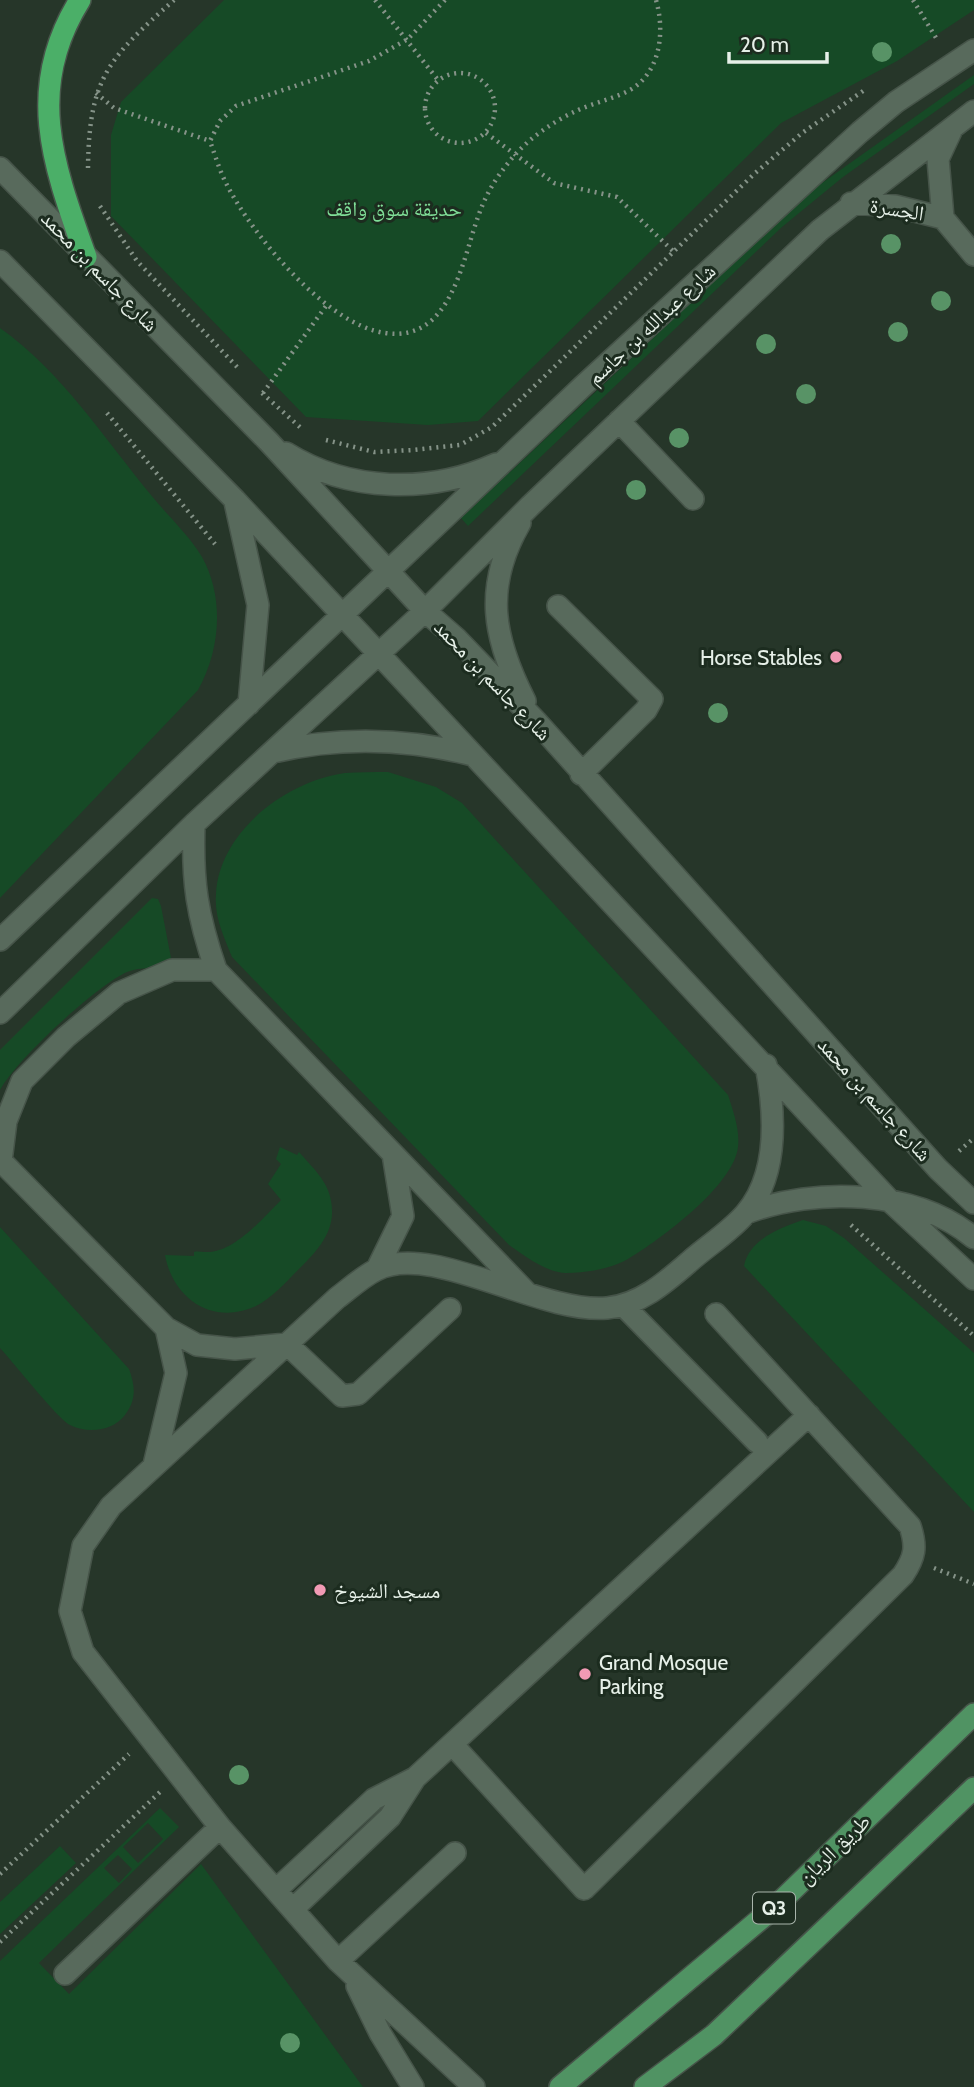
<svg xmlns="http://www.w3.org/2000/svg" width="974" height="2087" viewBox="0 0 974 2087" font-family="Cabin,'Noto Naskh Arabic',sans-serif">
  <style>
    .green { fill: #164a26; fill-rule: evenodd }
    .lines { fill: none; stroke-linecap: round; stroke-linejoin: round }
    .minor-casing { stroke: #465449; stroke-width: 24 }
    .major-casing { stroke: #465449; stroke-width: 24 }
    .highway-casing { stroke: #465449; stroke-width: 24 }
    .path { stroke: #859388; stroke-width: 4.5; stroke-dasharray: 2 5; stroke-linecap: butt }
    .minor { stroke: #586a5c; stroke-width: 21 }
    .major { stroke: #509363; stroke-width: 21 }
    .highway { stroke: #4baf68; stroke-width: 21 }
    .tree { fill: #589366 }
    .poi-dot { fill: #f19ab4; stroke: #1c2c1f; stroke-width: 2.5 }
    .labels { text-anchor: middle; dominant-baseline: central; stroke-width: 6; stroke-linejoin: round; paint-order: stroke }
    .shield { fill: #1c2c1f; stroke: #a9b5ac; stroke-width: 2 }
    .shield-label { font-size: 19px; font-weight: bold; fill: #e6f0e8 }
    .park-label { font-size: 21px; fill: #80df98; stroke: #1c2c1f }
    .street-label { font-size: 21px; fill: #e6f0e8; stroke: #1c2c1f }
    .poi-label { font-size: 21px; fill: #e6f0e8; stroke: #1c2c1f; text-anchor: start }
  </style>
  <rect width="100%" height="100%" fill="#263629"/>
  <path class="green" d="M224,0H974V10L897,61L781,123L478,421L428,425L306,417L111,216V135L121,102Z
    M974,75V84L843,177L782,227L468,526L461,518L808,193Z
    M0,328C61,371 104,438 151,495C167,515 189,535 202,557C225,598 220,651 198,690L0,898Z
    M388,772L436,787L462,803L728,1095C733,1111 740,1129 738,1147C734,1185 660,1240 628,1259C611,1269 585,1273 566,1273C545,1272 525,1256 509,1245L232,957C224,937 214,917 216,894C219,832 286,781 345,773C359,772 374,772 388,772Z
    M152,898L158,899L161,906L171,958L169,964C155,970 142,966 127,972C96,986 16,1060 0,1090V1050Z
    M280,1147L297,1155L299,1152C312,1167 328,1181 331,1201C337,1231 317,1251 297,1271C285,1283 272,1298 256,1306C213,1326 173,1299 165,1255L194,1256V1252C198,1251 201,1252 205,1252C233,1254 263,1218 281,1200L268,1184L281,1164L276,1159Z
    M803,1220L826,1226L844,1238L974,1353V1512L744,1266C749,1240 779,1228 803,1220Z
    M0,1227L129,1369C135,1386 137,1399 125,1415C113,1431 88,1434 70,1425C58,1419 13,1362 0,1348Z
    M160,1808L179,1827L39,1963L69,1994L201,1864L363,2087H0V1961ZM148,1823L163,1839L138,1863L123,1847ZM118,1855L132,1869L119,1883L104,1868Z
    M60,1846L76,1863L0,1934V1902Z"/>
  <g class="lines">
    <g class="minor-casing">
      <path id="minor" d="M952,129L938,159L943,218L974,255
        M0,168L269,442L425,611L457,639L536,721L938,1169L974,1203
        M851,203L895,206L943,218
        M0,261L235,500L893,1204L974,1279
        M619,421L693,499
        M286,453C349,492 429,494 496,464
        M235,502L258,605L249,704
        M520,523C483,587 493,638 525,701
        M558,606L652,699L646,710L581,774
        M273,752C341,736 406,738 473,755
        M194,824C192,882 197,915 216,970
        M0,940L583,386L860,132L896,102L974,50
        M0,1013L194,824L425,611L530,506L820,230L974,111
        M0,1160L166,1328L197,1345L235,1349L287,1344L342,1396L358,1394L450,1309
        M1,1161L6,1121L22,1081L66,1037L119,993L172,970H216L527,1293
        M746,1213C815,1187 915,1189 974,1238
        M377,1269L403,1216L393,1154
        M623,1305L757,1442
        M154,1465L176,1373L166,1328
        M452,1744L584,1889L903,1575C915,1557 917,1547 910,1526L716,1314
        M276,1890L374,1799L415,1778
        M293,1909L390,1817L415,1778L809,1415
        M338,1961L455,1853
        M65,1974L220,1827
        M357,1986L380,2033L413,2087
        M474,2087L338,1961L220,1827L83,1652L70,1611L83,1546L111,1506L337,1298C349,1289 362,1277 376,1270C431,1241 539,1314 607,1308C640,1305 666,1282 689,1262C707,1246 731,1231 746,1213C779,1174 775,1112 766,1065"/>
    </g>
    <g class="major-casing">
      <path id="major" d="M560,2087L776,1906L974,1714
        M645,2087L714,2035L974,1788"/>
    </g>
    <g class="highway-casing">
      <path id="highway" d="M80,0C24,89 54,167 86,257"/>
    </g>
    <path class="path" d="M375,0L438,80
      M445,0L408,39L369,61L236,106L220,121L210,141C215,155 220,172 227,185C253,236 327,325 385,333C451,343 462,261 478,217C485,196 495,179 509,162C525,141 552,122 576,111C593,103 613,99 630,90C661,72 665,31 656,0
      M913,0L938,41
      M425 108a35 35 0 1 1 70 0a35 35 0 1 1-70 0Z
      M96,93L114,108L210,141
      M486,133L554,183L617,197L675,253
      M88,168C89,77 109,58 174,0
      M100,206L137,261L239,369
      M262,393L302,429
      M263,393L326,306
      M107,413L215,544
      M326,440L374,452L413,450L460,445L492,427L754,174L802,133L866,89
      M959,1151L974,1138
      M851,1225L974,1336
      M934,1568L974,1584
      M0,1874L129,1754
      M0,1942L160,1792"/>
    <use href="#minor" class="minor"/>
    <use href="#major" class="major"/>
    <use href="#highway" class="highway"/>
  </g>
  <g class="tree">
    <circle cx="882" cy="52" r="10"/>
    <circle cx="891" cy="244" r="10"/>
    <circle cx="941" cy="301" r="10"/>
    <circle cx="898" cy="332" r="10"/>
    <circle cx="766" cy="344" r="10"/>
    <circle cx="806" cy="394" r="10"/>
    <circle cx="679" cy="438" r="10"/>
    <circle cx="636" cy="490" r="10"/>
    <circle cx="718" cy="713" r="10"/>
    <circle cx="239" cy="1775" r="10"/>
    <circle cx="290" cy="2043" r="10"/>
  </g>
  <g class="poi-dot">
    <circle cx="836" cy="657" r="7"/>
    <circle cx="320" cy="1590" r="7"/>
    <circle cx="585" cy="1674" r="7"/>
  </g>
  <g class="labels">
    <rect class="shield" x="753" y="1892.5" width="42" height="31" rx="5"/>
    <g class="shield-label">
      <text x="774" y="1908">Q3</text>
    </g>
    <g class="park-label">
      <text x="394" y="208">حديقة سوق واقف</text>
    </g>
    <g class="street-label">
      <text transform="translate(897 209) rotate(9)">الجسرة</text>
      <text transform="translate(100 271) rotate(46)">شارع جاسم بن محمد</text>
      <text transform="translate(651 324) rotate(-43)">شارع عبدالله بن جاسم</text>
      <text transform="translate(493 680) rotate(46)">شارع جاسم بن محمد</text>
      <text transform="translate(875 1099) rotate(48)">شارع جاسم بن محمد</text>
      <text transform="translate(834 1849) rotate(-44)">طريق الريان</text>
    </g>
    <g class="poi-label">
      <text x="822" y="657" text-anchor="end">Horse Stables</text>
      <text x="334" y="1590">مسجد الشيوخ</text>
      <text x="599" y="1662">Grand Mosque<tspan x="599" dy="24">Parking</tspan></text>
    </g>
  </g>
  <path d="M729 52v10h98v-10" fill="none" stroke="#e6f0e8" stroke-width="3.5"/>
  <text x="740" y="52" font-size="21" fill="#e6f0e8" stroke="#1c2c1f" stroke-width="5" paint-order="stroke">20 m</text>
</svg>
